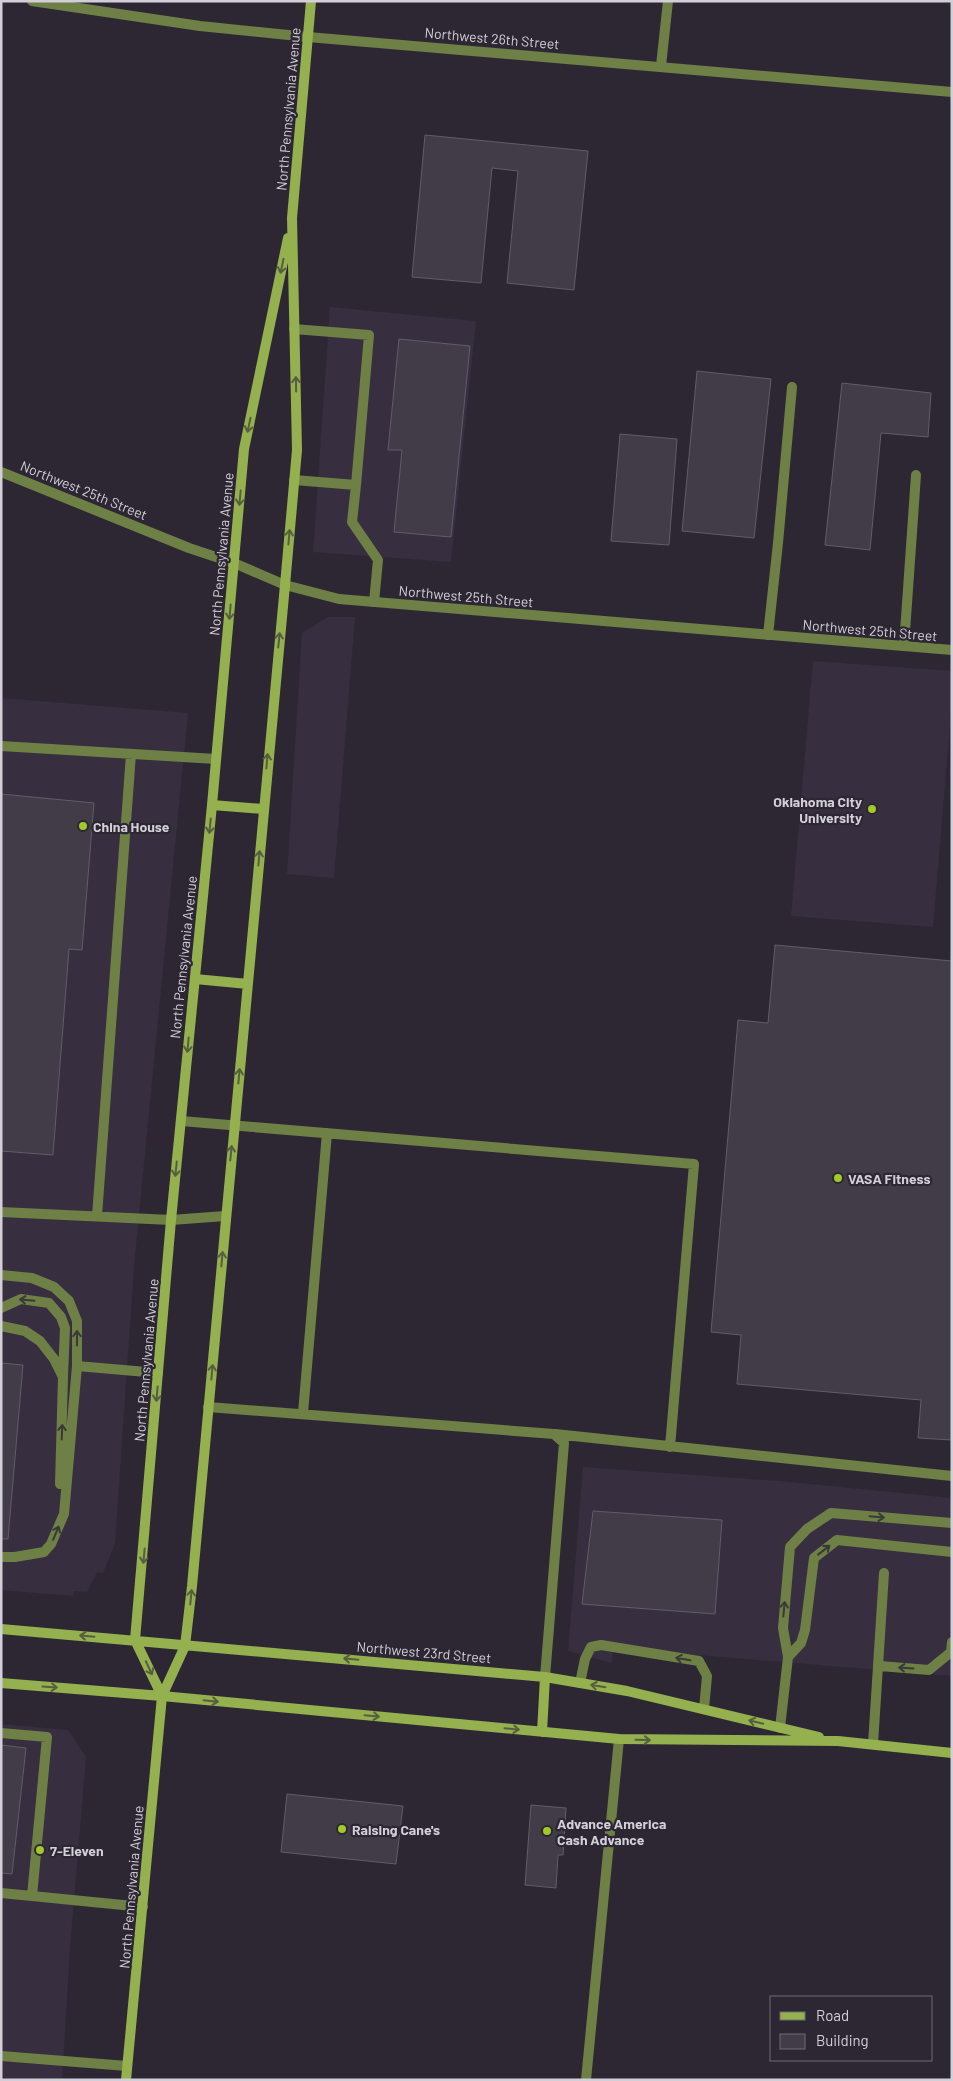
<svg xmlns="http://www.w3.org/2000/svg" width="953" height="2081" viewBox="0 0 953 2081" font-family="Barlow,sans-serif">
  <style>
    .built { fill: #372e40 }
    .building { fill: #423c49; stroke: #625c6a }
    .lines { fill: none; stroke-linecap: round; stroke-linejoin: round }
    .lane { stroke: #6e8045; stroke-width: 10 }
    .street { stroke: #6e8045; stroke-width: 10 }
    .secondary { stroke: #95b04f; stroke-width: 10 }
    .oneway { stroke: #575e3f }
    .oneway2 { stroke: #3a3937 }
    .poi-dot { fill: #a2c927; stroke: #2d2734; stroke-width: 2 }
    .labels { text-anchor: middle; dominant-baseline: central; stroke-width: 4.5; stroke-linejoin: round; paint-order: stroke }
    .street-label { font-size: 14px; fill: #d3cfd8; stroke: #2d2734 }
    .poi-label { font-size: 14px; font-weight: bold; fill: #d3cfd8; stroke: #2d2734; text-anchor: start }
  </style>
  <rect width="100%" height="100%" fill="#2d2734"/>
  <path class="built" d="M330,307L476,321L451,562L313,552Z
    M328,617H355L334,878L287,874L302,633Z
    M813,661L952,671V703L933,927L791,916Z
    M1,698L188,713L134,1266L115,1544L103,1573L97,1572L87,1592L74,1591L73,1596L1,1590Z
    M583,1467L779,1481L952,1498V1676L613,1648L612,1663L568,1651Z
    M1,1724L68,1730L86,1757L70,1948L62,2080H1Z"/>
  <path class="building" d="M425,135L588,151L574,290L507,283L518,171L492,168L481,283L412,277Z
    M399,339L470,346L451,537L394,532L402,450H388Z
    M697,371L771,379L754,538L682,531Z
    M842,383L931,393L928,437L881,433L870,550L825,545Z
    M620,434L677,439L669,545L611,541Z
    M1,794L94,803L82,950L69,949L53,1155L1,1151Z
    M775,945L952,961V1440L918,1438L921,1400L737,1384L741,1335L711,1332L738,1020L768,1023Z
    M1,1363L23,1365L8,1539H1Z
    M593,1511L722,1520L715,1614L582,1604Z
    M1,1745L26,1748L12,1874L1,1873Z
    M287,1794L403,1806L396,1864L281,1852Z
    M531,1805L566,1808L563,1855H558L556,1888L525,1885Z"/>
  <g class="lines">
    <path class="lane" d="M661,66L668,1
      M294,480L356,485L369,335L294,329
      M356,485L352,522L378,560L374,602
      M768,635L778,543L792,387
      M904,646L916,475
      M1,746L216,759
      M181,1121L694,1164L670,1447
      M1,1212L171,1220L225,1216
      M97,1216L131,754
      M1,1275L32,1278L54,1287L69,1301L77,1321V1366L64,1514L51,1544L44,1552L15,1557H1
      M1,1308L21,1299L49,1303L61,1317L65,1328L63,1376
      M1,1326L25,1331L40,1341L54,1359L63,1377L60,1484
      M77,1366L158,1373
      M208,1407L554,1434L564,1443L545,1677
      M303,1413L327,1133
      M555,1434L952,1476
      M788,1657L801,1643L805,1630L814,1558L837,1540L952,1552
      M880,1666L929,1670L951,1652L952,1642
      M580,1683L585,1659L591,1647L601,1645L699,1661L707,1676L704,1709
      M780,1728L788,1657L783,1628L790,1547L807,1529L831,1513L952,1523
      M1,1733L47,1737L32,1896L143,1907
      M873,1744L884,1573
      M1,1893L32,1896
      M1,2056L127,2066
      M586,2080L619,1739"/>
    <path class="street" d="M32,1L200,26L308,37L952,92
      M1,472L189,548L234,563L285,585L339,599L952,650"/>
    <path class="secondary" d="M212,805L263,809
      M195,979L248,984
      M1,1629L545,1677L627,1691L819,1737
      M1,1683L162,1696L619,1739L838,1741L952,1753
      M162,1696L135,1640L171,1220L212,805L244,449L288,238
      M542,1732L545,1677
      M126,2080L162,1696L185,1646L192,1586L285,585L297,450L292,218L311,1"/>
  </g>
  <defs><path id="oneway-shaft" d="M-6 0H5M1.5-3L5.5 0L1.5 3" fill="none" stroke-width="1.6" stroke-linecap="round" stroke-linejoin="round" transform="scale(1.25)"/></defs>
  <g class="oneway">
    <use href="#oneway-shaft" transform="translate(282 266) rotate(102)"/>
    <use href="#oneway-shaft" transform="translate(296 384) rotate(-91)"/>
    <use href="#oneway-shaft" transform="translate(249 425) rotate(102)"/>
    <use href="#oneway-shaft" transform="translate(240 498) rotate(95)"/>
    <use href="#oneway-shaft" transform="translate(289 537) rotate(-85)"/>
    <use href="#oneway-shaft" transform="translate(230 612) rotate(95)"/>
    <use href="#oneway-shaft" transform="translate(279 640) rotate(-84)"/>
    <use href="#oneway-shaft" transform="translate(267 761) rotate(-85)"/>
    <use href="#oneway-shaft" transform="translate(210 826) rotate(96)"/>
    <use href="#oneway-shaft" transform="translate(259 858) rotate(-85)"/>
    <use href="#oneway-shaft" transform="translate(188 1045) rotate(95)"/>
    <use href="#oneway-shaft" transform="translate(239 1076) rotate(-85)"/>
    <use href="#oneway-shaft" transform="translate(231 1153) rotate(-84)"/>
    <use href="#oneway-shaft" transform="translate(176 1169) rotate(96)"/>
    <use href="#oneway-shaft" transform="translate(222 1259) rotate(-85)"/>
    <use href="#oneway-shaft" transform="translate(212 1372) rotate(-85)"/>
    <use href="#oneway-shaft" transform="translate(157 1394) rotate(95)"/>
    <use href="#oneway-shaft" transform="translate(144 1556) rotate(95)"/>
    <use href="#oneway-shaft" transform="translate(191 1597) rotate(-84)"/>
    <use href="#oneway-shaft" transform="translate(87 1636) rotate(-175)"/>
    <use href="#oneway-shaft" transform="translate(351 1659) rotate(-175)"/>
    <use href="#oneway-shaft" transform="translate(149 1668) rotate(65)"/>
    <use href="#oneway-shaft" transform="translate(598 1686) rotate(-171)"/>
    <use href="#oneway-shaft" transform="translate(50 1687) rotate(4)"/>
    <use href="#oneway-shaft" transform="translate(211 1701) rotate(6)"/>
    <use href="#oneway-shaft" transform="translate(372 1716) rotate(5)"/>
    <use href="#oneway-shaft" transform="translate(756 1722) rotate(-166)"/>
    <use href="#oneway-shaft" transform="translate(512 1729) rotate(6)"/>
    <use href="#oneway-shaft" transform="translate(643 1740) rotate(1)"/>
  </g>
  <g class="oneway2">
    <use href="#oneway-shaft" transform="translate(27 1300) rotate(-175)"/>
    <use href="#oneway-shaft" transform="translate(77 1338) rotate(-90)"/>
    <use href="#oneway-shaft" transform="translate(62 1432) rotate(-88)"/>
    <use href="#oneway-shaft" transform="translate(877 1517) rotate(5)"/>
    <use href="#oneway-shaft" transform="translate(56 1533) rotate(-67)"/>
    <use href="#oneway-shaft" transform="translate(824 1550) rotate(-38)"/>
    <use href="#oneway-shaft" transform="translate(784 1609) rotate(-85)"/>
    <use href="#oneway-shaft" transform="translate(683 1659) rotate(-170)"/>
    <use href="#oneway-shaft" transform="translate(906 1668) rotate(-176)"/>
  </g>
  <g class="poi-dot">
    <circle cx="872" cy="809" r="5"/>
    <circle cx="83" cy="826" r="5"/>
    <circle cx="838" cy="1178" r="5"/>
    <circle cx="342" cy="1829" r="5"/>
    <circle cx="547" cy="1831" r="5"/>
    <circle cx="40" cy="1850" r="5"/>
  </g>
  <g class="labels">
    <g class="street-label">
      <text transform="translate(492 38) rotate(5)">Northwest 26th Street</text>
      <text transform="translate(288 109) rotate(-85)">North Pennsylvania Avenue</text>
      <text transform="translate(84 490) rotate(22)">Northwest 25th Street</text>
      <text transform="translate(221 554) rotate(-85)">North Pennsylvania Avenue</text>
      <text transform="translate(466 596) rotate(5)">Northwest 25th Street</text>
      <text transform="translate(870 630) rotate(5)">Northwest 25th Street</text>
      <text transform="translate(183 957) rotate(-84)">North Pennsylvania Avenue</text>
      <text transform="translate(146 1360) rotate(-85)">North Pennsylvania Avenue</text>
      <text transform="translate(424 1652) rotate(5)">Northwest 23rd Street</text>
      <text transform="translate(131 1887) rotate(-85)">North Pennsylvania Avenue</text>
    </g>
    <g class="poi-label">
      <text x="862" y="801" text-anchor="end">Oklahoma City<tspan x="862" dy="16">University</tspan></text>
      <text x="93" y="826">China House</text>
      <text x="848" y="1178">VASA Fitness</text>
      <text x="557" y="1823">Advance America<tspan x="557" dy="16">Cash Advance</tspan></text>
      <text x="352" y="1829">Raising Cane's</text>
      <text x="50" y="1850">7-Eleven</text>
    </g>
  </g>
  <rect width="953" height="2081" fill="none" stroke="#d3cfd8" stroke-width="5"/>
  <rect x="770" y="1996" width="162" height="65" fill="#2d2734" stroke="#6f6a76"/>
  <rect x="780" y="2012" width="25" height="8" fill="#95b04f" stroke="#6f6a76"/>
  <text x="816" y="2021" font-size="15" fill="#d3cfd8">Road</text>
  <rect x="780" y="2034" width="25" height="15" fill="#423c49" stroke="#6f6a76"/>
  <text x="816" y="2046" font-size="15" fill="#d3cfd8">Building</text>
</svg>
